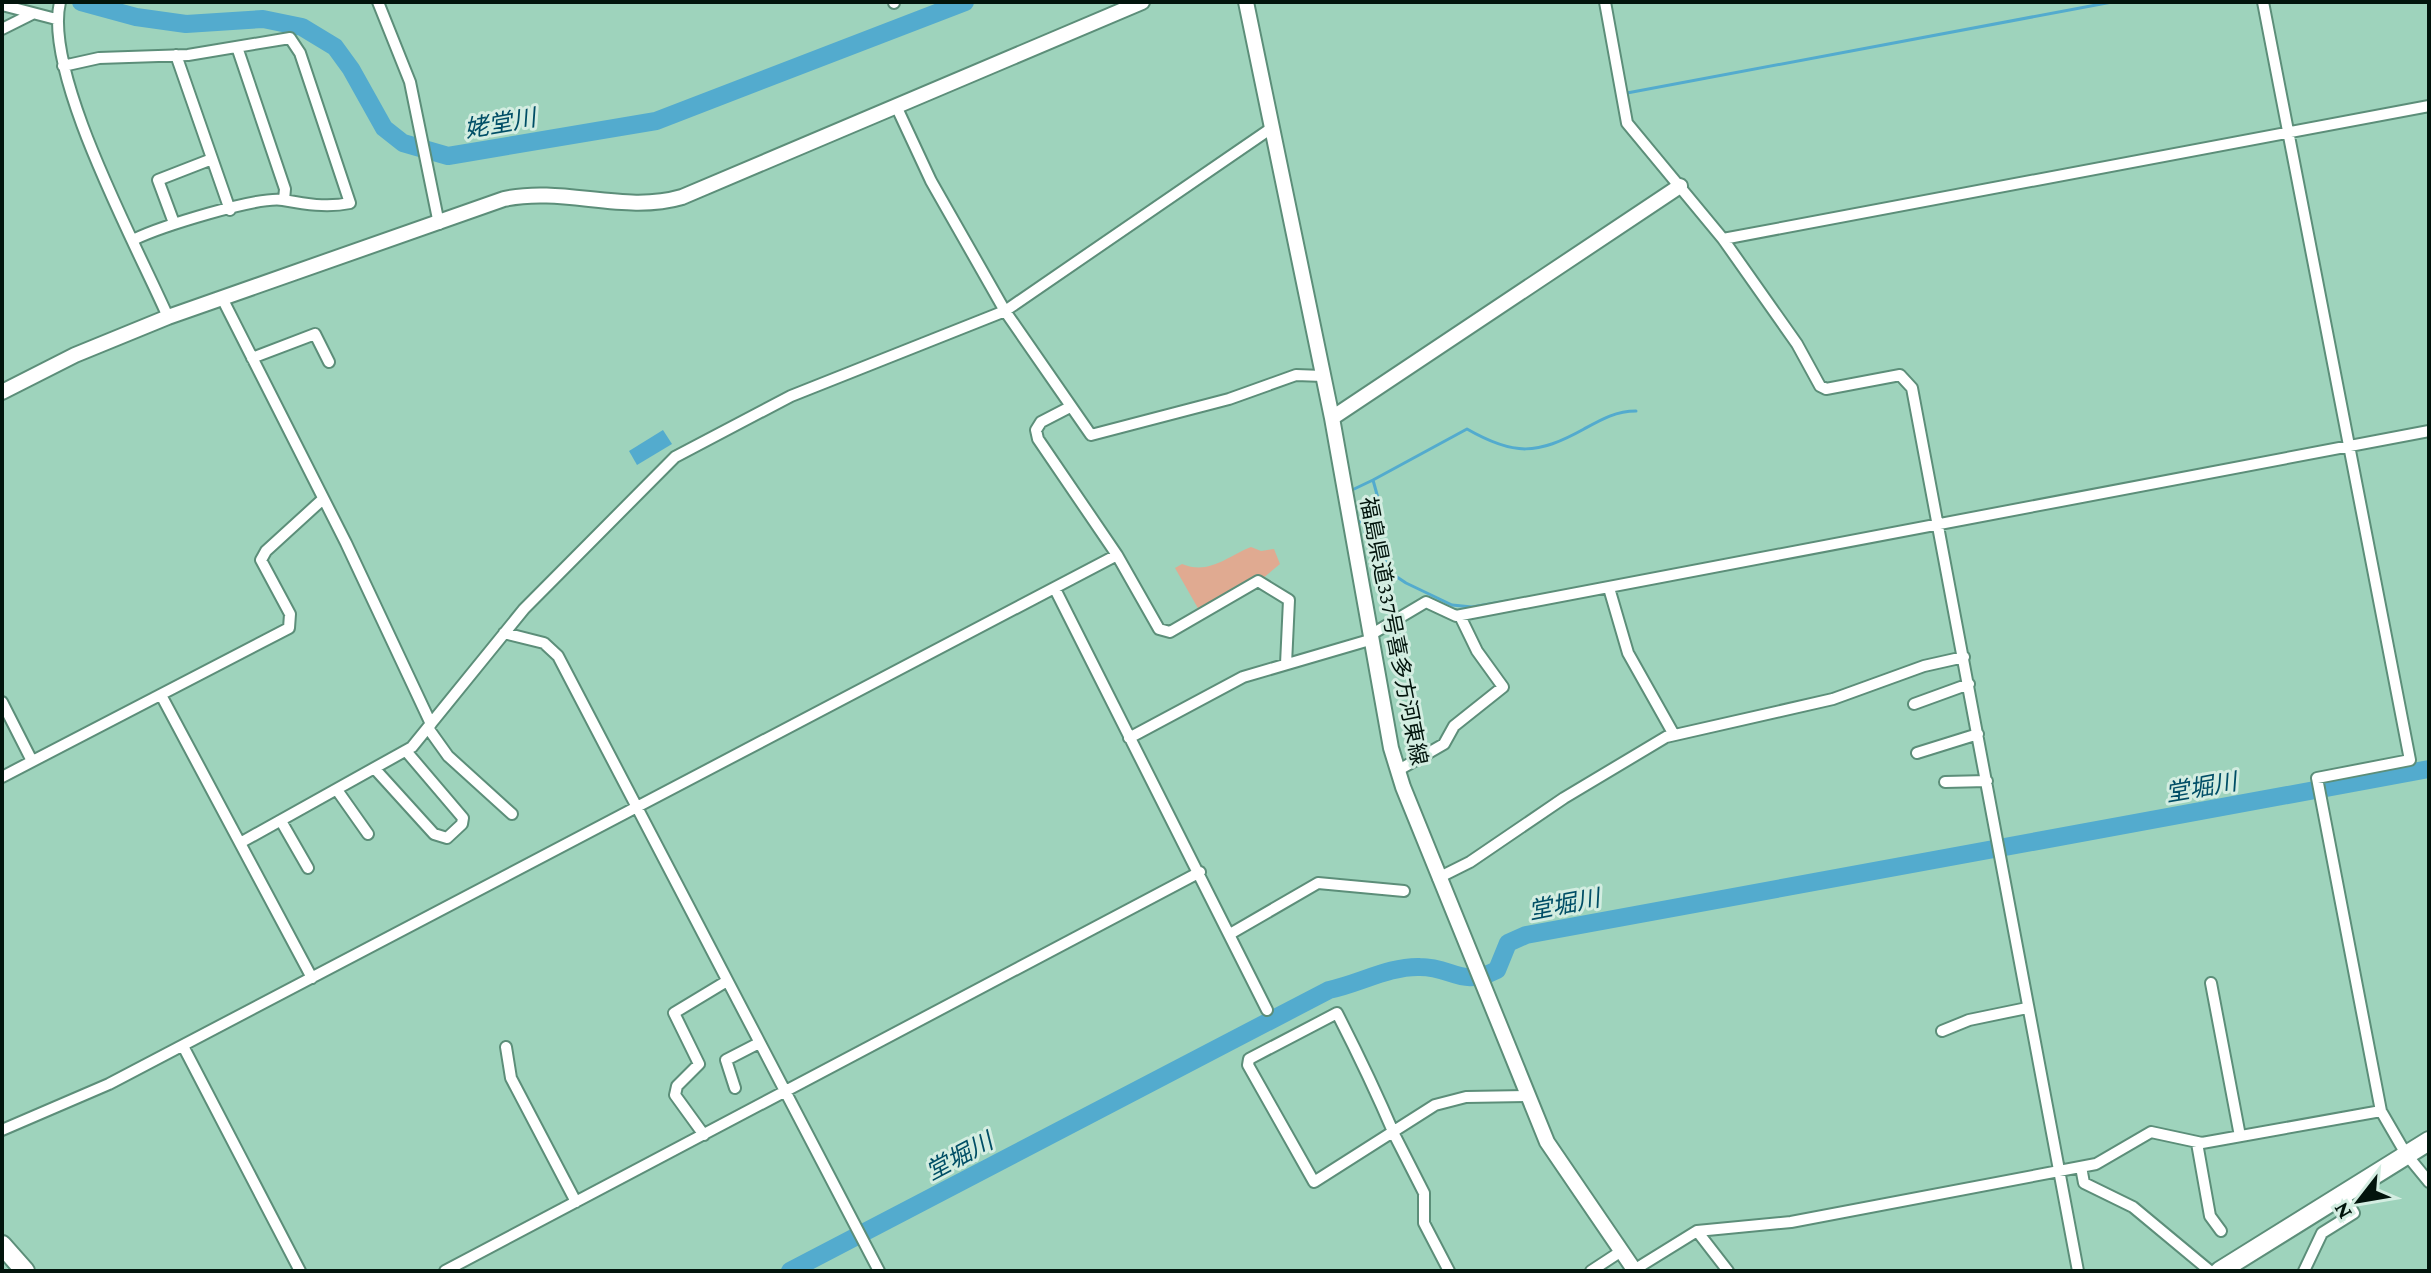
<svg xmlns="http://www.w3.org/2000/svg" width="2431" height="1273" viewBox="0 0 2431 1273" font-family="'Crimson Pro','Noto Sans JP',serif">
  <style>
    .green { fill: #e0aa91 }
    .water { fill: #53abce }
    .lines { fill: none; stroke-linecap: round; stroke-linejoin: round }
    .stream { stroke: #53abce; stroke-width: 3 }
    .river { stroke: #53abce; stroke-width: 18 }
    .street-casing { stroke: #5c8e79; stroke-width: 14 }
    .secondary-casing { stroke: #5c8e79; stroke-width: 18 }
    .highway-casing { stroke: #5c8e79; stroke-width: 22 }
    .street { stroke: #fff; stroke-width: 10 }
    .secondary { stroke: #fff; stroke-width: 14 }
    .highway { stroke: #fff; stroke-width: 18 }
    .labels { text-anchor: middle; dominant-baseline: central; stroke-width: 6; stroke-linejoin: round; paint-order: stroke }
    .street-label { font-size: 22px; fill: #02140c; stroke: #d3ede1 }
    .water-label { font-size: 24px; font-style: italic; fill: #004e66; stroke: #d3ede1 }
  </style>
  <rect width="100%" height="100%" fill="#9ed3bc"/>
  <path class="green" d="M1251,547L1261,551L1274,549L1280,564L1262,579L1199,610L1175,568L1182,564C1209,575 1226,557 1251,547Z"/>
  <path class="water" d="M663,430L672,444L637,465L629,451Z"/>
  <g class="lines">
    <path class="stream" d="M1627,93L2112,2
      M1373,480L1467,429C1514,456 1537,455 1584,429C1602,419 1616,411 1636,411
      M1352,490L1373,480L1381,509L1366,523L1365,532L1377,545L1391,573L1406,583L1452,605L1472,607L1507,601
      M1357,521L1366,523"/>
    <path class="river" d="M81,2L136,17L186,24L263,19L302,27L335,47L351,69L384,128L403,143L448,156L656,121L965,2
      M790,1271L1329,990C1359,984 1389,966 1420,967C1453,967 1461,988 1497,970L1508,943L1526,935L2429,769"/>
    <g class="street-casing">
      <path id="street" d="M60,2C43,74 137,246 168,317
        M378,2L410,82L439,224
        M894,2V3
        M1605,2L1627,123L1723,239L1797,344L1820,386L1826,389L1900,375L1912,388L2078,1271
        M2263,2L2410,760L2317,778L2381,1111L2406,1154L2429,1182
        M2,5L56,19
        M2,29L32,14
        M237,47L285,189L284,200
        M176,55L230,210
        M63,66L99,58L188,55L290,38L300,53L350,203C327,208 305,204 283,200C257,196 160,227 135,239
        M897,108L931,181L1005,311L1091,435L1229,399L1296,375L1323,376
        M174,223L158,180L212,159
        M1723,239L2429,106
        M222,298L346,543L431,724
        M252,358L315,334L329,362
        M1070,407L1041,422L1036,430L1038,439L1117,555L1159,629L1170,632L1258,581L1289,600L1286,664
        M1609,588L1628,653L1673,733
        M1055,589L1267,1010
        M504,633L544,643L558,656L879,1271
        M1372,634L1426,602L1456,616L2429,431
        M161,695L312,978
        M2,702L32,761
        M1914,704L1969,684
        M428,728L448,756L512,814
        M1129,738L1243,677L1373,639
        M1917,753L1978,734
        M375,769L434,834L447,838L462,824L463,818L406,751
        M1397,771L1444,744L1454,726L1503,687L1477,651L1460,616
        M2,777L289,628L290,614L261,560L266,551L323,499
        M1945,782L1987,781
        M337,790L368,834
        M281,821L308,868
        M240,843L412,747L524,609L675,457L791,396L1005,311L1273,127
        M1438,878L1470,862L1564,798L1666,737L1833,699L1924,666L1964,657
        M1230,934L1318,883L1404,891
        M2211,983L2240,1136
        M1942,1031L1969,1020L2027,1008
        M183,1046L300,1271
        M506,1047L511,1078L576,1202
        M735,1088L726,1060L759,1043
        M2,1130L109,1084L1117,555
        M704,1135L675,1095L677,1086L699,1064L674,1013L727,981
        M2197,1143L2210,1216L2221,1231
        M2081,1167L2084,1183L2133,1207L2210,1271
        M1697,1231L1728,1271
        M1634,1270L1697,1231L1791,1222L2096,1164L2151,1132L2202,1143L2381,1111
        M445,1271L1200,872
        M1449,1271L1424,1223V1193L1395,1136C1377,1094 1358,1054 1337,1013L1249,1059L1248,1065L1314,1182L1435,1105L1466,1097L1528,1096
        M1591,1271L1620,1252
        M2304,1271L2322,1233L2354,1213L2342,1193"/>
    </g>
    <g class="secondary-casing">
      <path id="secondary" d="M1246,2L1332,418L1391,748L1403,787L1547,1142L1635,1271
        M2,392L75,355L168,317L504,199C563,186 624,214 682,197L1142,2
        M1332,418L1680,186"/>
    </g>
    <g class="highway-casing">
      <path id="highway" d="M2,1245L25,1271
        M2220,1271L2429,1141"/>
    </g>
    <use href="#street" class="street"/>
    <use href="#secondary" class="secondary"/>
    <use href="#highway" class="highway"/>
  </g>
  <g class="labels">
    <g class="street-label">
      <text transform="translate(1394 631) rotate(79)">福島県道337号喜多方河東線</text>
    </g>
    <g class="water-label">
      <text transform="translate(500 123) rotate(-10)">姥堂川</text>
      <text transform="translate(2201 787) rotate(-10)">堂堀川</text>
      <text transform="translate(1564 904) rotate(-11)">堂堀川</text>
      <text transform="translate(959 1156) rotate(-28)">堂堀川</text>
    </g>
  </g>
  <rect width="2431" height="1273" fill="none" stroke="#02140c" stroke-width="8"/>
  <g transform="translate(2359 1201) rotate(239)" stroke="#d3ede1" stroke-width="6" paint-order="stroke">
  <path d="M0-6L14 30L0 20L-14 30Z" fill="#02140c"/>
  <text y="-12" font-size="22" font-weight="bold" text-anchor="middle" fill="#02140c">N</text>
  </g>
</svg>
